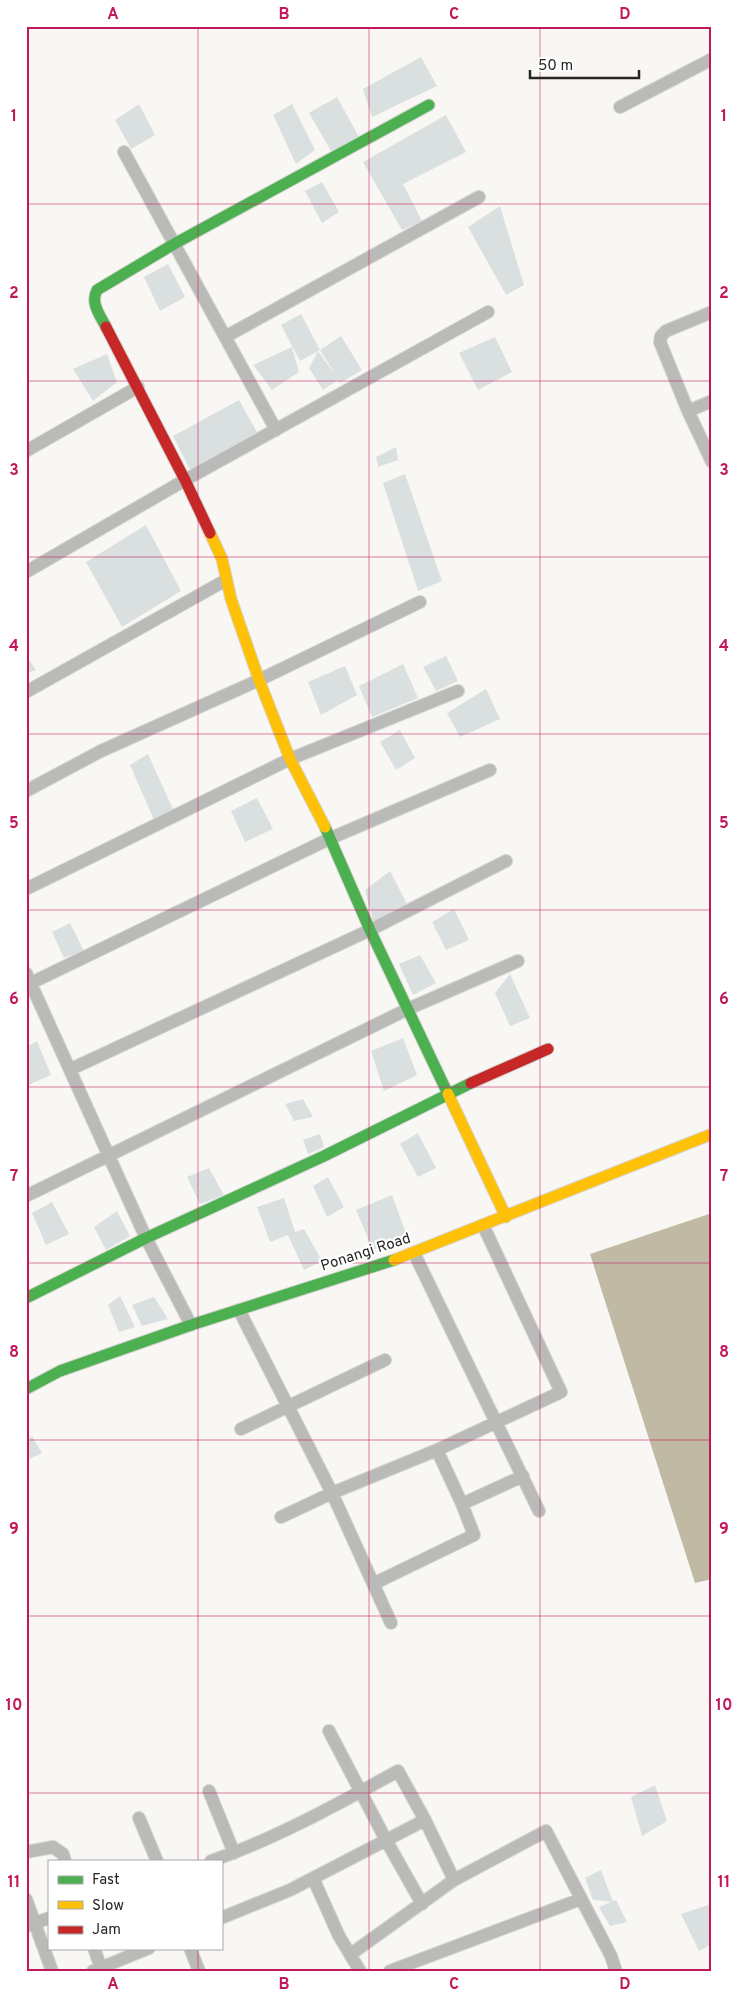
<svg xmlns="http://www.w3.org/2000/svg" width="738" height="1997" viewBox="0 0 738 1997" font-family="Overpass,sans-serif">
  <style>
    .water { fill: #c0b9a4 }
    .building { fill: #dae0e0 }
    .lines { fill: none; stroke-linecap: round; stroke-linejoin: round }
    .street-casing { stroke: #d6d5d2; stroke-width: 14 }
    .fast-casing { stroke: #d6d5d2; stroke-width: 13 }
    .slow-casing { stroke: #d6d5d2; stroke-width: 13 }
    .jam-casing { stroke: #d6d5d2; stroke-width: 13 }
    .street { stroke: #babab8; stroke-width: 12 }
    .fast { stroke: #4caf50; stroke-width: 11 }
    .slow { stroke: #ffc107; stroke-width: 11 }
    .jam { stroke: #c62828; stroke-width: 11 }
    .grid { fill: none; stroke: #c2185b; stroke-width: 1; stroke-opacity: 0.55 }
    .labels { text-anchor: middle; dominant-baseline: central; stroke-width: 4.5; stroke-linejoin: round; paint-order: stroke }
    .street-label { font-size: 15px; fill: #262522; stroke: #fff }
    .neatline { fill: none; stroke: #c2185b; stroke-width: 2 }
    .grid-label { font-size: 16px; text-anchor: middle; font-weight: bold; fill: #c2185b }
  </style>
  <rect width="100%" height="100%" fill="#f9f7f3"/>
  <path class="water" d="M712,1213V1579L695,1583L590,1254Z"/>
  <path class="building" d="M421,57L437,86L372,117L363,89Z
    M337,97L359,137L331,151L309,113Z
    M139,104L155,135L131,149L115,120Z
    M292,104L315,150L296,164L273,115Z
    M446,115L466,152L403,184L422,221L402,230L363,162Z
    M322,182L339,212L322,223L305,191Z
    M500,206L524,285L506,295L468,227Z
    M168,264L185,297L160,311L144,277Z
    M301,314L320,350L300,361L281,325Z
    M341,336L362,370L340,383L338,380L323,390L309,368L318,351L336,376L320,350Z
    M495,337L512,372L478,390L459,353Z
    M292,347L299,372L272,390L253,365Z
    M107,354L117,382L93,401L73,369Z
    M239,400L257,432L190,470L173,436Z
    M396,447L398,460L378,467L376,457Z
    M405,474L442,581L418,591L383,483Z
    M146,525L181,591L122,627L86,562Z
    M26,655L36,670L26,673Z
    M446,656L458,681L436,691L423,667Z
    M403,664L418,698L372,717L359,686Z
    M345,666L357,695L321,715L308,682Z
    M486,689L500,719L460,737L447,713Z
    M400,730L415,758L396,770L380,742Z
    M148,754L173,809L154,820L130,765Z
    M257,798L273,829L245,842L231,811Z
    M390,871L407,904L373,921L365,890Z
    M454,909L469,940L446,950L432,922Z
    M70,923L84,951L64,958L52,932Z
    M420,955L436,983L413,995L399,964Z
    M510,974L530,1018L510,1026L495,993Z
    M403,1038L417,1075L384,1091L371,1051Z
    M37,1041L51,1075L26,1086V1047Z
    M303,1099L313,1117L294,1121L285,1104Z
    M418,1133L436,1168L418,1177L400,1144Z
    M320,1134L324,1147L308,1154L303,1140Z
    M209,1168L224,1195L200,1204L187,1177Z
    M328,1177L344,1207L327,1217L313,1186Z
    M392,1195L407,1236L373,1250L356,1210Z
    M284,1198L295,1232L304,1229L322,1261L304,1270L288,1235L270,1242L257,1207Z
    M52,1202L69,1234L46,1245L32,1213Z
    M117,1211L130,1236L106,1250L94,1227Z
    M120,1296L135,1327L119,1332L108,1305Z
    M154,1297L168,1319L142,1326L132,1305Z
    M32,1436L42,1453L29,1459L26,1456V1441Z
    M655,1785L667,1821L642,1836L631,1797Z
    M601,1870L613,1902L593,1900L585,1878Z
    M616,1900L627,1922L610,1926L599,1907Z
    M711,1904L712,1944L699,1951L681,1914Z"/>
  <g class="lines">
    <g class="street-casing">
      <path id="street" d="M620,107L712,59
        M124,152L276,430
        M712,312L666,331L661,336L660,342L688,411L712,462
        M225,337L479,197
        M688,411L712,401
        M26,451L138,387
        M26,572L185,480L488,312
        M26,692L226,580
        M26,791L101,751L259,680L420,602
        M26,889L290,759L458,691
        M26,973L146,1238L191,1325
        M31,983L331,838L490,770
        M71,1069L370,930L506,861
        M26,1196L408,1009L518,961
        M414,1253L539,1511
        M239,1310L332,1493L391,1623
        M241,1429L385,1360
        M437,1450L462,1504L523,1476
        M281,1517L332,1493L437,1450L561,1392L483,1225
        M373,1584L474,1535L462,1504
        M329,1731L386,1840L422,1904
        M209,1791L234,1853
        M139,1818L157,1861
        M26,1852L53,1847L63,1854L65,1861
        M211,1861C275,1839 338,1804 398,1771L425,1820L454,1880
        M313,1878L339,1936L360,1971
        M26,1899L52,1971
        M221,1918L290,1890L425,1820
        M26,1926L49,1918
        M94,1948L102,1971
        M190,1948L199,1971
        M351,1954L454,1880L546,1831L611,1956L616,1971
        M93,1971L149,1948
        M390,1971L581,1899"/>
    </g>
    <g class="fast-casing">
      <path id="fast" d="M106,327C100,315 90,303 97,290L174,244L429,105
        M325,827L370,930L448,1094
        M26,1298L146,1238L324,1156L471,1083
        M26,1389L60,1371L191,1325L394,1260"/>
    </g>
    <g class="slow-casing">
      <path id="slow" d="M210,533L222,559L231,599L259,680L290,759L325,827
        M448,1094L506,1217
        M394,1260L712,1134"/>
    </g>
    <g class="jam-casing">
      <path id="jam" d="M106,327L185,480L210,533
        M471,1083L548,1049"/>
    </g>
    <use href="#street" class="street"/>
    <use href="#fast" class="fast"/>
    <use href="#slow" class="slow"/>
    <use href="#jam" class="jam"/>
  </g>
  <path class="grid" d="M198,26V1861M369,26V1971M540,26V1971M26,204H712M26,381H712M26,557H712M26,734H712M26,910H712M26,1087H712M26,1263H712M26,1440H712M26,1616H712M26,1793H712M198,1948V1971"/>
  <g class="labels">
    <g class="street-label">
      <text transform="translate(366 1253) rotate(-18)">Ponangi Road</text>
    </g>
  </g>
  <rect width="738" height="1997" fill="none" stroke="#ffffff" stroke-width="55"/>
  <rect x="48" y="1860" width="175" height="90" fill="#ffffff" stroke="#a8a8a7"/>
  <rect x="58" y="1876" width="25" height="8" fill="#4caf50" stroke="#a8a8a7"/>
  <text x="92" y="1884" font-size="15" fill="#262522">Fast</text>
  <rect x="58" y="1901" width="25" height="8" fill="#ffc107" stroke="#a8a8a7"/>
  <text x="92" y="1910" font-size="15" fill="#262522">Slow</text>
  <rect x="58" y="1926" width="25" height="8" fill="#c62828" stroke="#a8a8a7"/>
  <text x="92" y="1934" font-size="15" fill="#262522">Jam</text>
  <path d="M530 70v8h109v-8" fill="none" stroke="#262522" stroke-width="2.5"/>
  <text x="538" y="70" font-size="15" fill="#262522" stroke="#ffffff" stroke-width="4" paint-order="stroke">50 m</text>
  <rect x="28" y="28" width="682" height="1942" class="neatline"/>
  <g class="grid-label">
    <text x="113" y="19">A</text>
    <text x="284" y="19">B</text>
    <text x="454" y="19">C</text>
    <text x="625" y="19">D</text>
    <text x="14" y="121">1</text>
    <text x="724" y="121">1</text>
    <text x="14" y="298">2</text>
    <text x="724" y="298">2</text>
    <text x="14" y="475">3</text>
    <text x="724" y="475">3</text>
    <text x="14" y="651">4</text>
    <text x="724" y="651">4</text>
    <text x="14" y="828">5</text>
    <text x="724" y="828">5</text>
    <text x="14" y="1004">6</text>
    <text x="724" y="1004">6</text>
    <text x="14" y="1181">7</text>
    <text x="724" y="1181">7</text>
    <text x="14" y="1357">8</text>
    <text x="724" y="1357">8</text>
    <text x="14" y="1534">9</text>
    <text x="724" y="1534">9</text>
    <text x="14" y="1710">10</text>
    <text x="724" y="1710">10</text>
    <text x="14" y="1887">11</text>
    <text x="724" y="1887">11</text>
    <text x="113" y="1989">A</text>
    <text x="284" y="1989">B</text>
    <text x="454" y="1989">C</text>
    <text x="625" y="1989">D</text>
  </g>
</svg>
